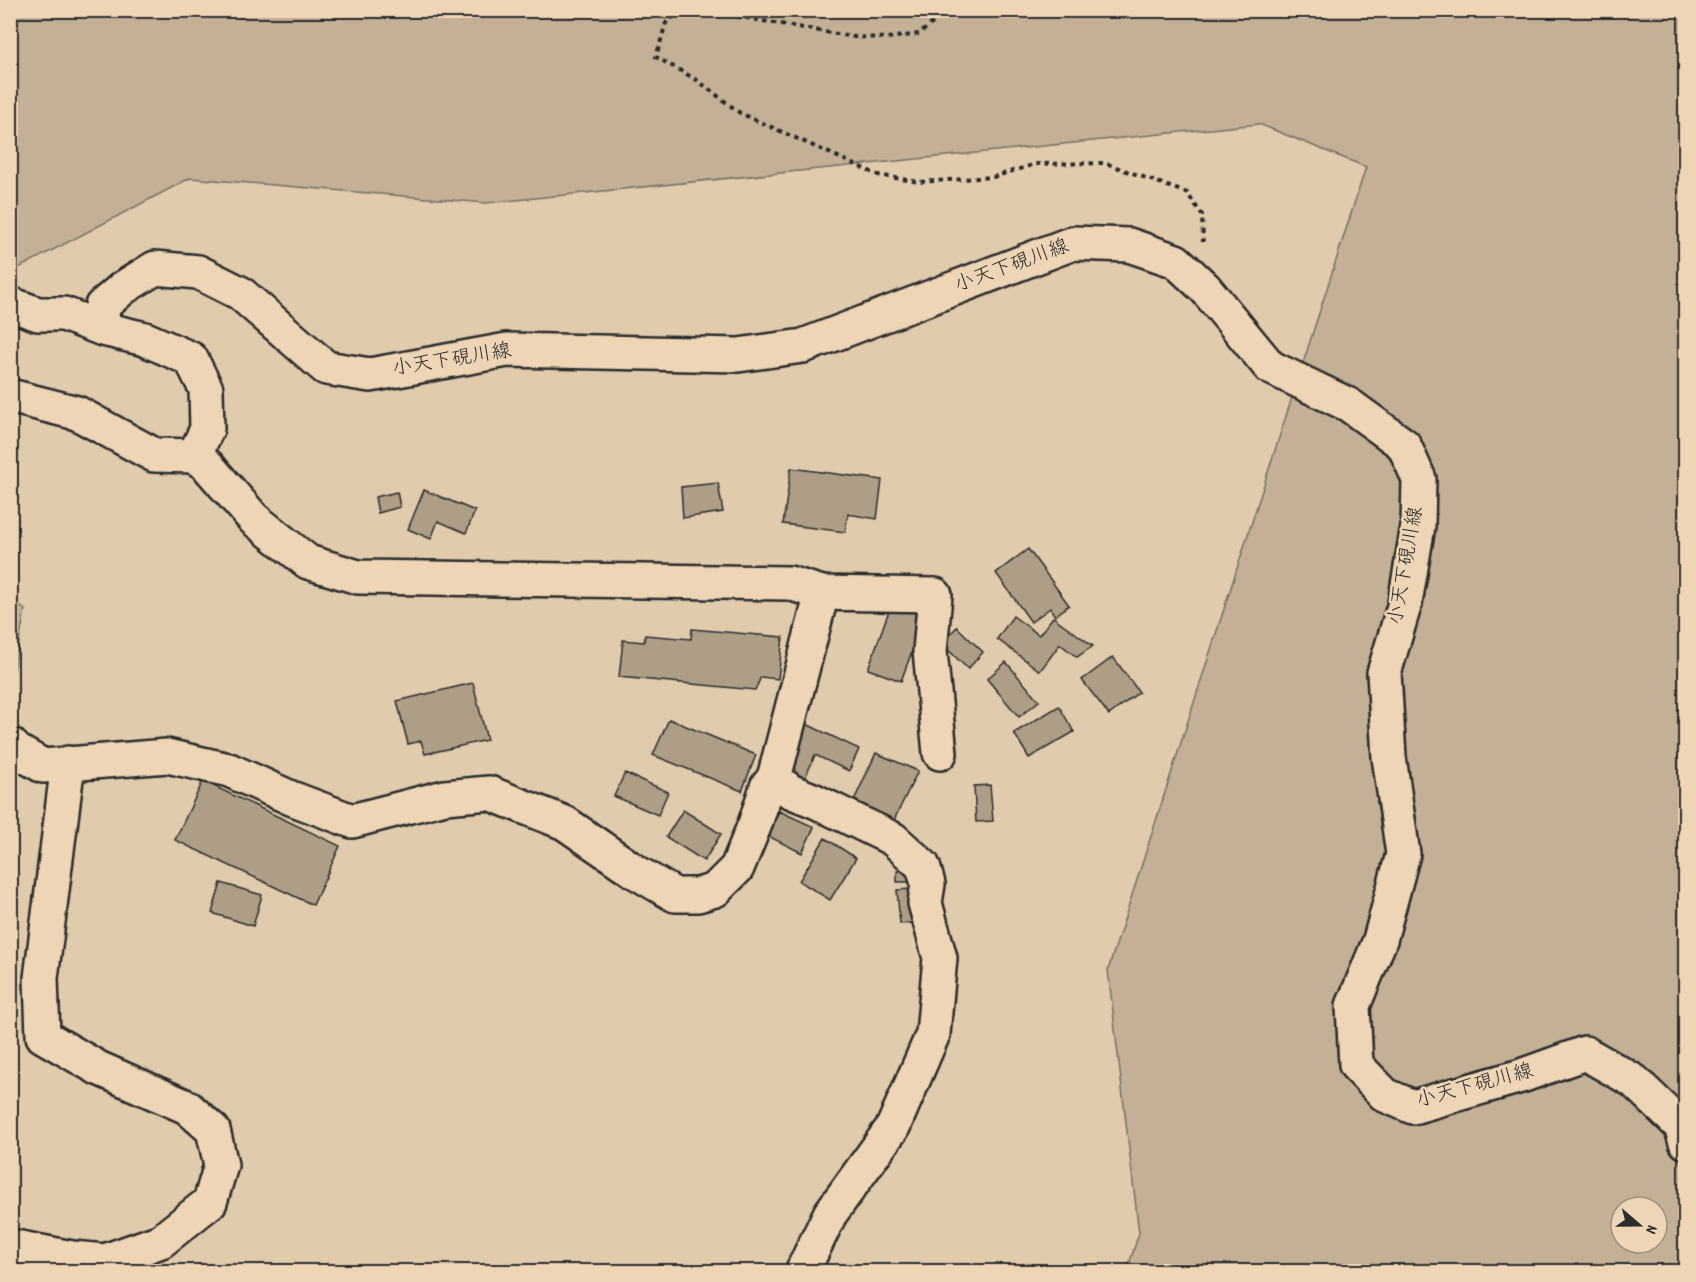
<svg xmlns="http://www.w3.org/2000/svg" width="1696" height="1282" viewBox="0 0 1696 1282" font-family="Dekko,'Klee One',sans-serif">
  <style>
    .green { fill: #c3b097; stroke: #776e61; stroke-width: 1.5; fill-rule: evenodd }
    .building { fill: #ae9e88; stroke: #2b2b2b; stroke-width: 1.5 }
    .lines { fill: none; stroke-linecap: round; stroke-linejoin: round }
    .minor-casing { stroke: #2b2b2b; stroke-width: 38 }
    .major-casing { stroke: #2b2b2b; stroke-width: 38 }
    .path { stroke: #2b2b2b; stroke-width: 4; stroke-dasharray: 4.5 4.5; stroke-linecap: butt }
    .minor { stroke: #edd5b5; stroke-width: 33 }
    .major { stroke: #edd5b5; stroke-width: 33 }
    .labels { text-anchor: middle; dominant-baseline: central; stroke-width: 5; stroke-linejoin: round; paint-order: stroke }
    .street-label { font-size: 20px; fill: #2b2b2b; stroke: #edd5b5 }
  </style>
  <rect width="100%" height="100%" fill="#e1cbad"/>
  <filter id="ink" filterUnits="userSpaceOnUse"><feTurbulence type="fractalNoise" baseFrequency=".0167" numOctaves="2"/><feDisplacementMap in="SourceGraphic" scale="12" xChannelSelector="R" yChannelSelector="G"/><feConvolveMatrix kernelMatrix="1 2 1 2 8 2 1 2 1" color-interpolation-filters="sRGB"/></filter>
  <g filter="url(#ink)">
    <path class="green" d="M11,11H1685V1271H1127L1139,1233L1108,970L1366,167L1259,124L486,203L190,178L11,272ZM1621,1207H1657V1243H1621Z
      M11,600L25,610L11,686Z"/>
    <path class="building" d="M791,468L882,480L877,519L848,514L845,532L783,524Z
      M718,483L723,512L683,518L681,487Z
      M424,490L475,511L466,533L438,521L431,539L408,529Z
      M397,492L400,507L378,513L375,497Z
      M1028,549L1069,605L1055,616L1050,608L1031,622L996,573Z
      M891,605L925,616L901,681L868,669Z
      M1013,616L1039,635L1053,617L1093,646L1077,657L1060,644L1040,671L997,639Z
      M957,627L983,652L968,669L941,643Z
      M692,629L783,637L778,679L761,677L755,690L619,677L623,640L644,642L645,635L691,639Z
      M1113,657L1139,692L1109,715L1082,680Z
      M1006,662L1039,701L1019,717L987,679Z
      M473,683L487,740L425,754L421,741L408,744L397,701Z
      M1059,706L1074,732L1029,758L1014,733Z
      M669,719L756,755L742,791L653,755Z
      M800,721L859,749L849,771L815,755L805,778L779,765Z
      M876,753L918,771L891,826L851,807Z
      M625,773L668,792L658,815L614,796Z
      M203,781L340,846L313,905L175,840Z
      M990,785L993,821L976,822L974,786Z
      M683,810L721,834L704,861L666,837Z
      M779,811L814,827L802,853L768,836Z
      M825,838L856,858L830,900L799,881Z
      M920,870V882H897V871Z
      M221,883L262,895L253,926L212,913Z
      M911,889L914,923L900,924L897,890Z"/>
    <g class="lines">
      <g class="minor-casing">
        <path id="minor" d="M10,304L38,314H64L103,329
          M194,456L207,465L254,519L308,562L358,577L789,583L822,593L935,595L930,651L940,753
          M10,744L17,751L43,766L167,756L229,770L291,798L352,821L445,797L489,793L565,823L636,872L675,895H698L715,890L737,868L755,824L767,787L774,778L790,791L815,801L893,839L923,866L928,884L925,903L940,958L933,1034L893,1127L830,1214L802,1272
          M774,778L822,593
          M10,1246L72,1258L105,1261L161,1241L210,1202L221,1165L213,1130L187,1107L98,1068L43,1036L41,978L68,763"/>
      </g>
      <g class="major-casing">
        <path id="major" d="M10,396L77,413L154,455L194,456L207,429L206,389L191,359L145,339L103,329L102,306L123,288L155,268L198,272L240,293L326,368L370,375L507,350L738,355L803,346L1073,243L1129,245L1176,261L1205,288L1270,367L1349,405L1404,445L1419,479L1418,526L1405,603L1384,673L1389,757L1403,854L1380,940L1353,1006L1356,1065L1385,1095L1413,1107L1521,1076L1585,1053L1634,1081L1681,1126L1686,1142"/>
      </g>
      <path class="path" d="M681,10L666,23L656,57L697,80L740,113L878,175L919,182L993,177L1036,164L1105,163L1187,193L1202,215L1203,242
        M701,10L854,37L888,38L919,34L949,10"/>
      <use href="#minor" class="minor"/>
      <use href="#major" class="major"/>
    </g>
  </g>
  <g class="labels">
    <g class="street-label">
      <text transform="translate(1012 267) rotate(-20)">小天下硯川線</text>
      <text transform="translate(452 361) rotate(-9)">小天下硯川線</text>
      <text transform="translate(1407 566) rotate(-80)">小天下硯川線</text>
      <text transform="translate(1475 1087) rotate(-15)">小天下硯川線</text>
    </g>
  </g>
  <rect width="1696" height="1282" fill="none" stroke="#edd5b5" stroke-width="36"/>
  <rect x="18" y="18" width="1660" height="1246" fill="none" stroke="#2b2b2b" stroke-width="2" filter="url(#ink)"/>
  <g transform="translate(1639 1225) rotate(110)"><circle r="28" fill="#edd5b5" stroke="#9f917e" stroke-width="1.5"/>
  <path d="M0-4.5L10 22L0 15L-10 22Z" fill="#2b2b2b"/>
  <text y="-9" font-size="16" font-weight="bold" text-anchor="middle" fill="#2b2b2b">N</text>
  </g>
</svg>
